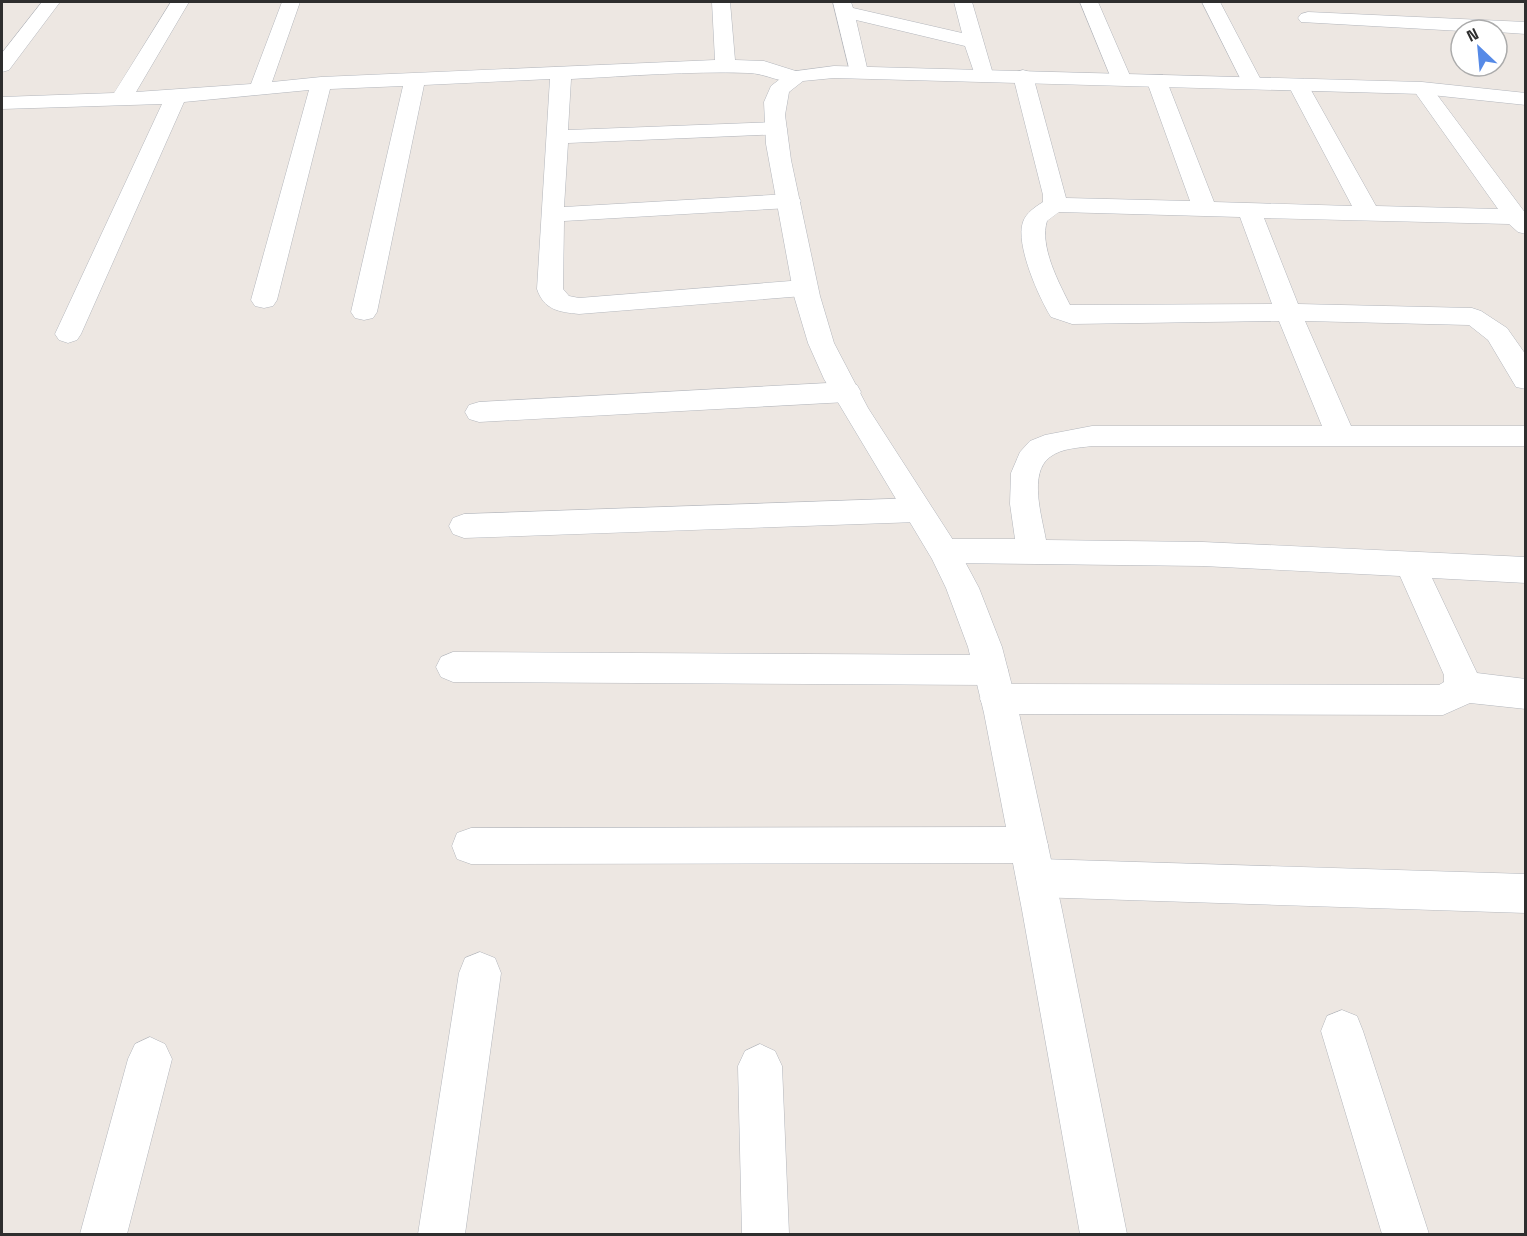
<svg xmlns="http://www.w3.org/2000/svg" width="1527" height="1236" viewBox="0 0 1527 1236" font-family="'Space Grotesk',sans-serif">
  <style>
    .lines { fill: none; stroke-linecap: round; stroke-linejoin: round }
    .minor-casing { stroke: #b3b6bc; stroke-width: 1 }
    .secondary-casing { stroke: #b3b6bc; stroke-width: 1 }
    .minor { fill: #fff; fill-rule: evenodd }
    .secondary { fill: #fff; fill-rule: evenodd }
  </style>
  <rect width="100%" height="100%" fill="#ede7e2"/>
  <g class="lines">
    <g class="minor-casing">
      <path id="minor" d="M42,2H60L9,70L2,72V53Z
        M171,2H189L136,92L251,84L282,2H300L272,82L321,77L715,60L712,2H730L735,60L764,61L802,73L805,77L802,81C785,86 766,73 748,73C689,71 630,76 571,79L568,130L776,122L784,124L787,129L784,134L568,143L564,207L789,194L797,196L801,201L797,206L789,208L564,221L563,289L569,296L579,298L803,280L812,282L816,288L812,294L803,296L579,314C559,312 544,310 537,289L550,79L424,85L377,312L373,318L364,320L355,318L351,312L403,86L330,89L277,300L273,306L264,308L255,306L251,300L309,90L184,102L81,334L77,340L68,343L59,340L55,334L162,104L2,109V97L114,93Z
        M833,2H851L853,8L962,33L954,2H972L993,74L990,78H976L965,46L856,20L868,72L865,76H851Z
        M1080,2H1098L1131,78L1128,82H1114L1111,78Z
        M1202,2H1220L1262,82L1259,86H1245L1242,82Z
        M1308,12L1526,22V34L1497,32V30L1461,31L1301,22L1298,18L1301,14Z
        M1023,70L1030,72L1033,76L1066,198L1190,201L1146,79L1149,75H1163L1166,79L1214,202L1352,206L1287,83L1290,79H1304L1307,83L1376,206L1498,209L1412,88L1415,84H1429L1526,214V234L1518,232L1509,224L1264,218L1298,304L1472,308L1481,311L1507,328L1526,355V389L1516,387L1488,340L1469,325L1305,321L1351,426H1526V446H1092C1078,448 1062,448 1050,457C1028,473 1042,517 1046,540L1203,542L1526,557V583L1432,578L1477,673L1526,679V709L1470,703L1443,715L997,714L985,710L980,699L985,688L997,684L1439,685L1444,682V675L1400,576L1203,566L945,563L934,560L929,551L934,542L945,539H1015L1010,504L1011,473L1020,452L1030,441L1045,435L1092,426H1322L1279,321L1072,324L1051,317C1039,298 1015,244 1023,222C1026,213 1035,207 1043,202V195L1013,76L1016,72ZM1059,212L1240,217L1272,304L1070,305C1059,283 1039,246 1047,221Z
        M847,382L857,385L861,392L857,399L847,402L479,422L469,419L465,412L469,405L479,402Z
        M917,498L928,502L932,510L928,518L917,522L464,538L453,534L449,526L453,518L464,514Z
        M453,652L991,655L1003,660L1008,670L1003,680L991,685L453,682L441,677L436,667L441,657Z
        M1029,827L1043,832L1048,845L1040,859L1526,874V913L1036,897L1022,892L1016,878L1025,863L471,864L457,859L452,846L457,833L471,828Z
        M480,952L495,958L501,973L465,1234H418L459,973L465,958Z
        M1342,1010L1357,1016L1363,1031L1429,1234H1382L1321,1031L1327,1016Z
        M150,1037L165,1044L172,1059L127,1234H80L128,1059L135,1044Z
        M760,1044L775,1051L782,1066L789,1234H742L738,1066L745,1051Z"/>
    </g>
    <g class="secondary-casing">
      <path id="secondary" d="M834,66L1422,82L1526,93V105L1422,94L834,78L803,81L789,92L785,115L791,160L820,296L834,343L868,408L955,543L979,588L1002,647L1019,713L1062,910L1127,1234H1080L1022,910L984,713L968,647L946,588L932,559L824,379L808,343L794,296L766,144L764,102L771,86L789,72Z"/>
    </g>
    <use href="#minor" class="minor"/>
    <use href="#secondary" class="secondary"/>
  </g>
  <rect width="1527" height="1236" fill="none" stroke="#2e2e2e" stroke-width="6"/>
  <g transform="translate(1479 48) rotate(334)"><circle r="28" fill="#ffffff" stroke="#ababab" stroke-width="1.5"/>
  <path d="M0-4.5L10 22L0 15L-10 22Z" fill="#568ae7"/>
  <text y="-9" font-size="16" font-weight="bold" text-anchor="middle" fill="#2e2e2e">N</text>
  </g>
</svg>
